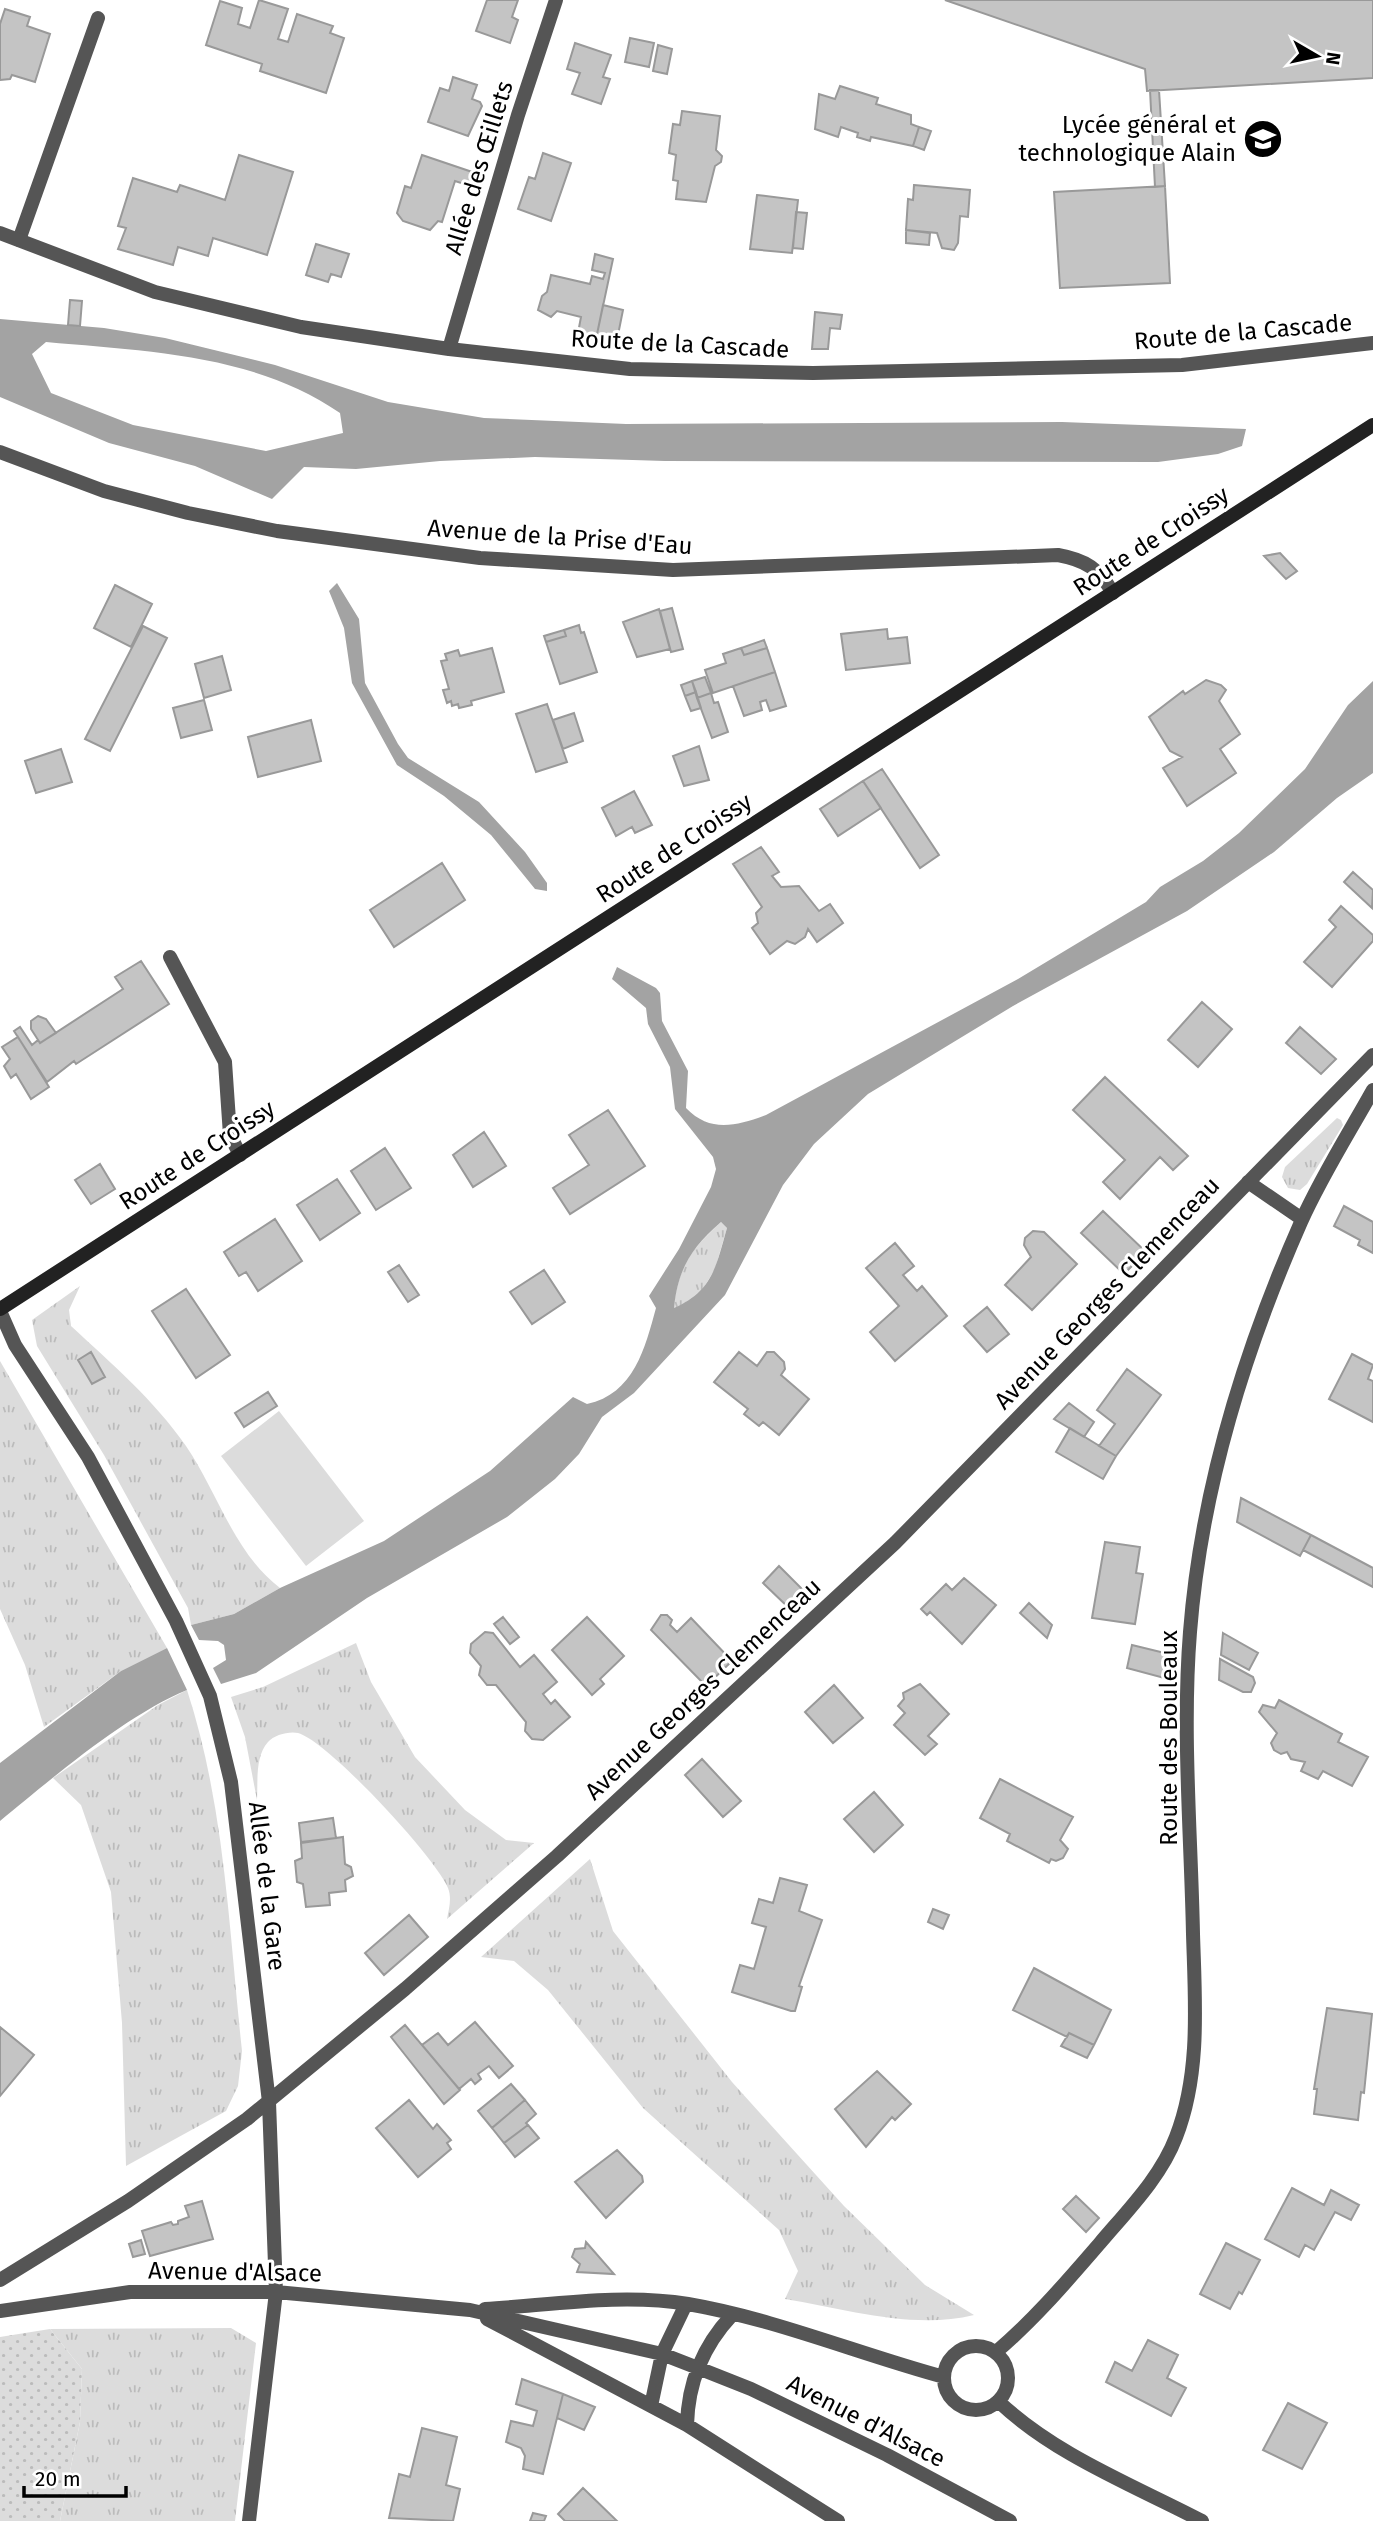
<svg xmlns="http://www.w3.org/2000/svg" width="1373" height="2521" viewBox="0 0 1373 2521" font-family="'Fira Sans',sans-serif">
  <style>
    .grass { fill: url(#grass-tufts) }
    .garden { fill: url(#garden-dots) }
    .pitch { fill: #dcdcdc }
    .water { fill: #a3a3a3; fill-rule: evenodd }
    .building { fill: #c4c4c4; stroke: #999; stroke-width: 2 }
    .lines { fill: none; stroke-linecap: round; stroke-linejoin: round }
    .service { stroke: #555; stroke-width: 14 }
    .minor { stroke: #555; stroke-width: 14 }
    .secondary { stroke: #222; stroke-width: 14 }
    .labels { text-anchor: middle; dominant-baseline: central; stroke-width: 6; stroke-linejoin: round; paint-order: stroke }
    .poi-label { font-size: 24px; fill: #000; stroke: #fff; text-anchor: end }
    .street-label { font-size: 24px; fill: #000; stroke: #fff }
  </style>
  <defs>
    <pattern id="grass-tufts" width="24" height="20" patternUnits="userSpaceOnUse" patternTransform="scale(1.75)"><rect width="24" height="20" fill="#dcdcdc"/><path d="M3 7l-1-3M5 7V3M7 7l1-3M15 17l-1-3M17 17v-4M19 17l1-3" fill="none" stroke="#bbb"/></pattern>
    <pattern id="garden-dots" width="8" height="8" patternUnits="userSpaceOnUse" patternTransform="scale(1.75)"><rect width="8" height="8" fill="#dcdcdc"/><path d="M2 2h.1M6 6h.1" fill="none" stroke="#bbb" stroke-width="1.8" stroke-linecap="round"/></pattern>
  </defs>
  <rect width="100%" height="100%" fill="#fff"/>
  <path class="grass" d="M1337,1118L1341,1120L1343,1125L1307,1184L1300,1190L1288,1188L1282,1177L1285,1167Z
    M721,1222L727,1228L715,1269L698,1297L673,1309C680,1264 689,1252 721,1222Z
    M80,1286L69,1310L71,1326C112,1364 154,1400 186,1446C218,1493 234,1553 280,1588L234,1614L191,1625L188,1608L104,1455L37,1346L32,1320Z
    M0,1361L167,1648L121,1671L44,1727L25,1665L0,1609Z
    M356,1643L371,1682L415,1757L465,1810L506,1840L534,1843L447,1919C449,1909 452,1898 448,1888C436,1858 328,1741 298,1733C289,1731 274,1735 268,1742C255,1756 258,1782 257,1800L245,1737L231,1697L263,1687Z
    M187,1690C225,1806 229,1931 242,2051L238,2086L226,2111L126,2166L122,2023L111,1892L81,1805L53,1778L158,1705Z
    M590,1859L613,1931L732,2082L844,2206L925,2285L974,2315C913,2330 846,2309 785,2299L798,2271L779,2230L643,2108L548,1990L514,1961L481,1957Z
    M231,2328L256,2343L235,2521H60L80,2422L82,2369L50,2329Z"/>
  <path class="garden" d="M50,2329L82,2369L80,2422L60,2521H0V2337Z"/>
  <path class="pitch" d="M279,1411L364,1521L306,1566L221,1456Z"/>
  <path class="water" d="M0,319L104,328L165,338L275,365L388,402L484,418L626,424L1062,422L1246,429L1242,446L1218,454L1158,462L665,461L535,457L440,461L356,469L304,467L272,499L195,466L109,443L0,397ZM46,342C145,351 255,354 340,413L343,433L266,451L133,425L51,393L32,354Z
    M337,583L359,619L365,683L398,744L408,758L479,802L525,852L547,883V891L535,889L491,835L444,796L397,765L352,683L344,628L329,591Z
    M1373,681V773L1337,798L1274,852L1187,911L1013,1006L868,1094L814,1144L783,1185L725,1295L634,1393L602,1417L579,1454L555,1479L507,1517L367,1598L256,1673L221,1684L213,1668L226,1660L224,1645L218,1641L199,1640L191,1625L234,1614L280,1588L384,1541L490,1471L573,1397L587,1404C634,1394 645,1348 656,1308L649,1296L679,1249L711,1187L716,1169L713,1157L675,1109L670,1067L648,1024L646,1008L612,979L617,967L656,988L660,993L662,1021L688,1071L686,1108C710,1133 736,1126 766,1115L1018,979L1146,902L1160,887L1203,861L1239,833L1305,769L1348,705ZM721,1222L727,1228C716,1266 713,1291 674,1308C678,1269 691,1248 721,1222Z
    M167,1648L187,1690C126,1715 51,1779 0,1821V1763L121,1671Z"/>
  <path class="building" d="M259,0L288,9L278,39L288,42L297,14L333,26L330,33L344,38L326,93L260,71L262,64L206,45L220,1L242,8L238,24L250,28Z
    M487,0H518L512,17L518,20L510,43L476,31Z
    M945,0H1373V78L1147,91L1145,69Z
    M5,9L30,17L27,26L50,34L35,82L12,75L10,79L0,80V24Z
    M630,38L654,43L649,67L625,62Z
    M575,43L611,55L603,77L610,79L601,104L572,94L580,73L567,69Z
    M658,45L672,49L667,74L653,71Z
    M453,77L477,85L472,99L480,102L482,106L468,136L428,122L440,88L449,91Z
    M840,86L878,98L876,104L911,115V124L919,127L913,146L871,137L870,141L857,137L858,133L841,127L838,137L815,129L819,94L835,99Z
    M1150,90H1159L1165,186L1155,187Z
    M682,111L720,116L716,150L722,156L721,162L715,166L706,202L676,199L678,181L673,180L676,155L669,153L673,124L680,125Z
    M919,127L931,131L924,150L913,146Z
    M543,153L571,163L551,221L518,209L529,177L535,179Z
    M239,155L293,172L267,255L213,238L208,256L178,247L173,265L118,249L126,228L118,226L133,178L177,192L180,185L225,200Z
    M422,155L484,176L480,189L455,181L442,222L438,221L430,230L403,221L397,213L405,186L411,188Z
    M914,185L970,190L968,217L960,216L958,243L954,250L942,248L937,233L906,230L908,199L913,200Z
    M1165,186L1170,283L1060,288L1054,192Z
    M757,195L798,200L792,253L750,249Z
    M796,212L807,213L803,249L793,248Z
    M906,230L930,233L929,245L906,243Z
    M316,244L349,254L341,277L331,274L328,282L306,275Z
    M595,254L613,259L596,339L577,338L581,317L557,311L551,317L538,310L542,296L547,292L551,275L590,284L592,276L603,279L605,273L592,270Z
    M70,300L82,301L80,326L68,325Z
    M603,305L623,310L617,340L596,339Z
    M815,312L842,315L840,329L830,328L828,349H812Z
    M1280,553L1297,571L1286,579L1264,556Z
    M115,585L152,604L131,647L94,628Z
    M672,608L683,649L671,652L660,611Z
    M659,609L670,649L637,657L623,622Z
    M579,625L581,633L584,632L597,672L560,684L546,642L566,636L564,630Z
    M143,626L167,638L110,751L85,739Z
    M887,629L888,639L907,637L910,663L846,670L841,634Z
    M564,630L566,636L546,642L544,636Z
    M764,640L767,648L744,655L741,648Z
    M492,648L504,692L471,701L472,705L459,708L458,704L452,706L451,701L447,703L443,690L449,689L441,661L447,660L445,654L458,650L460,656Z
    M741,648L744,655L767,648L775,672L713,693L705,670L726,663L723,654Z
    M222,656L231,690L204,698L195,664Z
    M775,672L786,706L770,711L766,700L760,702L762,710L744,716L733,686Z
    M705,677L711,693L697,698L692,681Z
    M1206,680L1221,685L1226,690L1219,701L1240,734L1220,749L1236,773L1187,806L1163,768L1182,757L1170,751L1149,717L1183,691L1185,694Z
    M692,681L696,692L685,696L681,685Z
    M696,692L701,708L691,711L685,696Z
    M711,693L714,703L718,702L728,732L712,738L697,698Z
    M204,700L212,730L181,738L173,708Z
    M547,704L567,762L536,772L516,714Z
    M574,713L583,741L563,749L553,720Z
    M311,720L321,761L258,777L248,737Z
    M699,746L709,780L684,786L673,756Z
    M61,749L72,782L36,793L25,761Z
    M882,769L939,855L920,868L863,781Z
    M863,781L881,808L838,836L820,809Z
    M634,791L652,825L635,833L632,827L616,836L602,808Z
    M761,847L779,872L772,876L781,887L799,886L819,911L830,904L843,923L817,942L808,929L805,937L795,944L787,941L770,954L752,928L758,923L756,913L762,907L733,864Z
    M442,863L465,900L394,947L370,910Z
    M1353,872L1373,890L1372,908L1344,882Z
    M1341,906L1373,935V941L1332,987L1304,962L1336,927L1329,920Z
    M141,961L169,1004L76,1064L74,1061L47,1082L14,1031L20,1027L32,1045L38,1040L40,1043L123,989L115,977Z
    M1202,1002L1232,1029L1198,1067L1168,1040Z
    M38,1016L46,1019L56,1033L40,1043L31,1029V1021Z
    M1300,1027L1336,1059L1321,1074L1286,1043Z
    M18,1037L49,1087L31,1099L16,1074L11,1078L4,1066L10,1059L2,1047Z
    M1105,1077L1188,1156L1173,1170L1160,1157L1120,1199L1103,1182L1125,1160L1073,1110Z
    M608,1110L645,1166L570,1214L553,1188L589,1165L569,1135Z
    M484,1132L506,1166L473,1187L453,1155Z
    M385,1148L411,1188L376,1210L351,1171Z
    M100,1164L115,1189L91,1204L75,1180Z
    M337,1179L360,1213L320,1240L297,1205Z
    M1344,1206L1373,1222V1253L1358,1245L1360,1240L1334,1226Z
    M1103,1211L1146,1252L1124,1274L1081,1233Z
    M275,1219L302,1261L258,1291L246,1272L239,1276L224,1252Z
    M1033,1231L1044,1232L1077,1264L1032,1310L1005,1285L1031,1257L1024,1245L1025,1238Z
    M895,1243L914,1266L903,1275L917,1291L922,1286L947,1316L895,1361L870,1332L899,1306L866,1268Z
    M399,1265L419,1295L408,1302L388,1272Z
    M544,1270L565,1302L532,1324L510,1292Z
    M186,1289L230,1355L196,1378L152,1311Z
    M987,1307L1009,1334L987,1352L964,1326Z
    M91,1352L105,1377L92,1384L78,1360Z
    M739,1352L757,1366L767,1352H774L784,1362L785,1369L781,1375L809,1399L779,1435L763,1422L759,1426L744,1414L748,1409L714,1382Z
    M1352,1354L1373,1365L1368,1379L1373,1381V1422L1329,1399Z
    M1127,1369L1161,1395L1116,1456L1099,1446L1115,1424L1097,1410Z
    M268,1392L277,1406L244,1427L235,1413Z
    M1069,1403L1094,1422L1084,1437L1054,1419Z
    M1070,1428L1116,1456L1103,1479L1056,1452Z
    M1241,1498L1311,1535L1300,1556L1237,1522Z
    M1311,1535L1373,1568V1587L1303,1550Z
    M1105,1542L1140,1547L1136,1573L1143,1574L1135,1624L1092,1618Z
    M779,1566L805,1592L789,1608L763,1583Z
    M964,1578L996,1605L962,1644L930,1612L927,1615L921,1609L946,1584L952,1590Z
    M1029,1603L1052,1625L1047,1638L1020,1613Z
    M661,1615H667L672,1620L670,1625L677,1632L691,1618L732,1661L706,1686L651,1630Z
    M503,1617L519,1637L510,1644L494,1624Z
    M587,1617L624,1656L600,1679L604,1684L592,1695L552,1650Z
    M485,1632L493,1633L520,1667L534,1655L557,1682L543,1694L551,1704L555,1700L570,1717L543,1740L532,1739L525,1731L526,1722L496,1685H487L479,1675L481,1666L470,1653L471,1644Z
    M1223,1633L1258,1653L1249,1670L1221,1655Z
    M1132,1645L1169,1654L1168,1679L1127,1668Z
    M1220,1659L1253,1677L1255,1683L1251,1692H1243L1219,1680Z
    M920,1684L949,1714L928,1736L937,1744L925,1755L894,1725L905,1713L898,1706L904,1699L903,1693Z
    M834,1685L863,1718L833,1743L805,1712Z
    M1279,1700L1342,1734L1338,1742L1368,1757L1352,1786L1323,1771L1318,1779L1301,1771L1305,1762L1291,1759L1287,1752L1281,1754L1274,1750L1271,1743L1277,1733L1259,1712L1263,1705L1275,1708Z
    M702,1759L741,1801L723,1817L685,1775Z
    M1000,1779L1073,1817L1060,1840L1068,1849L1063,1858L1056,1861L1051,1859L1049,1863L1007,1841L1010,1834L980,1818Z
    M874,1792L903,1825L874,1852L844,1819Z
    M333,1818L336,1838L301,1842L299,1823Z
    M343,1837L345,1864L351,1867L353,1876L345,1880L346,1891L329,1893L330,1905L306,1907L303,1884L297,1882L295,1861L302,1858L301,1843Z
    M780,1878L807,1885L799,1911L822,1920L799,1986L802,1987L795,2011H791L732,1992L740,1965L754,1969L766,1927L752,1923L759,1899L773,1903Z
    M933,1909L949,1915L943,1929L928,1922Z
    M409,1915L428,1937L384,1975L365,1953Z
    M1034,1968L1111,2010L1094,2045L1069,2033L1067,2037L1013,2010Z
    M1327,2008L1372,2014L1364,2093L1361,2092L1358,2120L1314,2114L1317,2089H1314Z
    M475,2022L513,2066L499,2078L489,2066L478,2074L481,2079L475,2084L471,2079L459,2089L422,2045L438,2033L448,2045Z
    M405,2025L460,2090L444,2104L391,2037Z
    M0,2027L34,2055L0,2096Z
    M1069,2033L1094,2045L1087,2058L1061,2046Z
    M877,2071L911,2104L895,2120L892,2117L866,2147L835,2109Z
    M511,2084L525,2100L492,2128L478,2111Z
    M409,2100L433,2129L437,2124L451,2140L447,2143L451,2149L418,2177L376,2128Z
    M525,2100L536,2114L526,2123L528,2125L504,2143L492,2128Z
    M528,2125L539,2138L515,2157L504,2143Z
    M617,2150L642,2176L643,2182L606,2218L575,2182Z
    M1292,2188L1324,2205L1331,2190L1359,2205L1351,2220L1335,2212L1314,2250L1305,2245L1299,2257L1265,2239Z
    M1076,2196L1099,2218L1086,2232L1063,2209Z
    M202,2201L213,2239L150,2256L142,2231L171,2222L173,2225L178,2224V2221L189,2217L185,2206Z
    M141,2240L145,2254L133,2257L129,2244Z
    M586,2242L614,2274L577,2272L580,2264L572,2257L575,2249L585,2248Z
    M1226,2243L1260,2260L1242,2294L1239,2292L1230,2309L1200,2294Z
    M1148,2340L1178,2355L1167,2378L1186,2388L1171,2416L1106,2382L1115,2362L1132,2371Z
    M522,2379L563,2394L543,2474L523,2469L525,2456L521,2448L506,2442L511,2421L533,2426L537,2411L516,2404Z
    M563,2394L595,2407L584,2430L557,2418Z
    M1288,2403L1327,2423L1302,2469L1263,2450Z
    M422,2428L457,2437L446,2485L460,2489L453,2521L389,2518L399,2474L410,2477Z
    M583,2488L617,2521H565L558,2514Z
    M533,2513L546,2516L544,2521H530Z"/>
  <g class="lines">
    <path class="service" d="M19,240L98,18
      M170,957L225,1062L230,1135L240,1155"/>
    <path class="minor" d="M0,233L155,292L301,327L449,349L630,369L813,373L1182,365L1373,343
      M449,349L518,115L556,0
      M0,452L104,491L188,513L277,531L480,558L673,570L1058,555C1086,560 1099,569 1113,593
      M1248,1182L1302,1219
      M0,1311L15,1345L88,1457L176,1621L210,1696L231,1782L269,2102L276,2292L249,2521
      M0,2280L128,2201L247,2119L405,1989L557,1856L895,1543L1373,1055
      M485,2309C551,2305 622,2293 688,2304C775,2319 859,2354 944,2377
      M0,2311L130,2292H276L470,2310L662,2354L698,2368L751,2389L887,2455L1010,2521
      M487,2319L687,2425L838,2521
      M944 2378a32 32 0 1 1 64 0a32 32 0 1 1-64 0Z
      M996,2352C1035,2319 1067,2281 1100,2243C1127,2211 1161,2177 1176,2137C1201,2073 1195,2001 1193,1934C1191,1834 1182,1731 1190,1632C1201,1491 1244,1351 1301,1222C1321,1177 1349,1133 1373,1090
      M998,2401C1055,2455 1133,2485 1202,2521
      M651,2406L662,2354L686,2304
      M687,2425C688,2382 703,2346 732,2315"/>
    <path class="secondary" d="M0,1309L1373,425"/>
  </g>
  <defs>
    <g id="school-disc" transform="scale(2.0125)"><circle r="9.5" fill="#000" stroke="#fff"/><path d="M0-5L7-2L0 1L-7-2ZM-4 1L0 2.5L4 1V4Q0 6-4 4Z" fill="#fff"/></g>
  </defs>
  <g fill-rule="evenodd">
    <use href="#school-disc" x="1263" y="139"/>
  </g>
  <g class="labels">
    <g class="poi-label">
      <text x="1236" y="125">Lycée général et<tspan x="1236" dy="28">technologique Alain</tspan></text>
    </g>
    <g class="street-label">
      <text transform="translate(479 168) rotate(-73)">Allée des Œillets</text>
      <text transform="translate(1243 332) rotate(-5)">Route de la Cascade</text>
      <text transform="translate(680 344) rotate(3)">Route de la Cascade</text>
      <text transform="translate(560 537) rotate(4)">Avenue de la Prise d'Eau</text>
      <text transform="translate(1151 541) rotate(-33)">Route de Croissy</text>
      <text transform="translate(674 848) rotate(-33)">Route de Croissy</text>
      <text transform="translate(197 1155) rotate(-33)">Route de Croissy</text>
      <text transform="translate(1107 1293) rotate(-46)">Avenue Georges Clemenceau</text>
      <text transform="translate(703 1689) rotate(-43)">Avenue Georges Clemenceau</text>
      <text transform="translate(1169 1738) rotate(-90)">Route des Bouleaux</text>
      <text transform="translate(267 1886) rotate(83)">Allée de la Gare</text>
      <text transform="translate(235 2272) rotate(1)">Avenue d'Alsace</text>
      <text transform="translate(866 2421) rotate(27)">Avenue d'Alsace</text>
    </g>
  </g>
  <g transform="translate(1317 56) rotate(99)" stroke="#ffffff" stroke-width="5" paint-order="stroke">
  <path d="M0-5L12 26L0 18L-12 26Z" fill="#000000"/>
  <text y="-10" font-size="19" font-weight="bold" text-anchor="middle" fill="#000000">N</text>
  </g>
  <path d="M24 2486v10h102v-10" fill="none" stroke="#000000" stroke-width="3.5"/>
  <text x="35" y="2486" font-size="21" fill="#000000" stroke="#ffffff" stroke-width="5" paint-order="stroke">20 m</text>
</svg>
